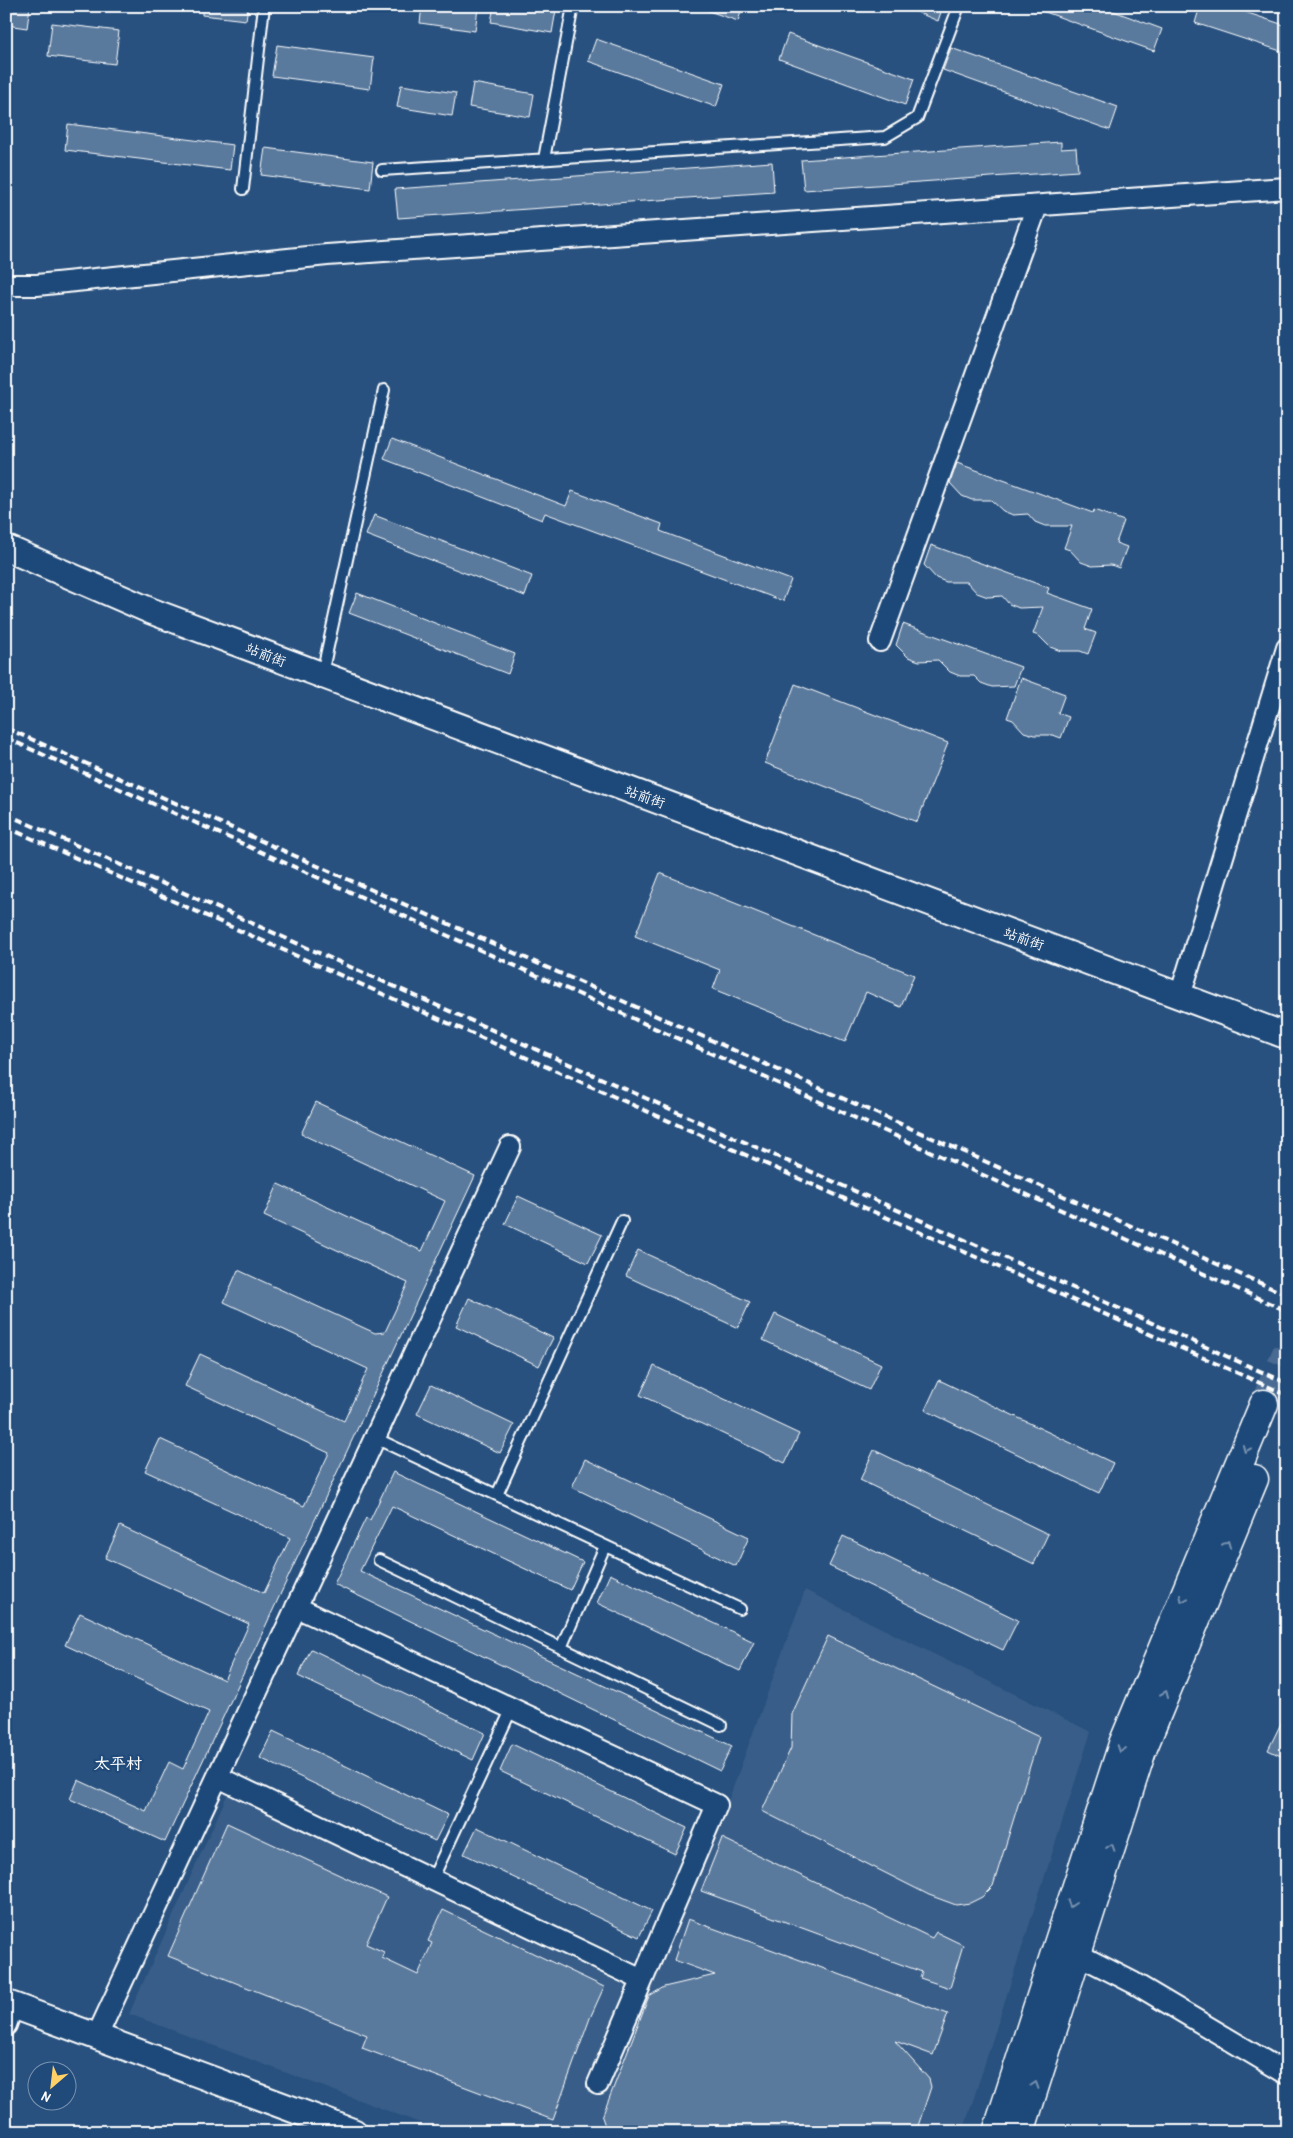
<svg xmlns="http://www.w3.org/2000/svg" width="1293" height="2138" viewBox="0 0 1293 2138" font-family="'Patrick Hand','LXGW WenKai TC',sans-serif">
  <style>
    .built { fill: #375d88 }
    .building { fill: #5a7a9d; stroke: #fff }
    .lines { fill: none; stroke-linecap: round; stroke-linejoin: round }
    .secondary-tunnel { stroke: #486b92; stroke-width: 28; stroke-dasharray: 28 14; stroke-linecap: butt }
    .service-casing { stroke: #fff; stroke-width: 14 }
    .minor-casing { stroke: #fff; stroke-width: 24 }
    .tertiary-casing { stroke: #fff; stroke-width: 29 }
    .secondary-casing { stroke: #fff; stroke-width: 31 }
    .service { stroke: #1f4a7a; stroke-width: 10 }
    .minor { stroke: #1f4a7a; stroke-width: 20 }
    .tertiary { stroke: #1f4a7a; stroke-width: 25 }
    .secondary { stroke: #1f4a7a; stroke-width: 28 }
    .rail { stroke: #fff; stroke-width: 4; stroke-dasharray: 8 4; stroke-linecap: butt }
    .oneway { stroke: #7992af }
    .labels { text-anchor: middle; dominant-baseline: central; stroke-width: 4.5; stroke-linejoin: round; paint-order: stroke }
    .street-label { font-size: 14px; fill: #fff; stroke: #1f4a7a }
    .quarter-label { font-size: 16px; font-weight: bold; fill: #fff; stroke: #1f4a7a }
  </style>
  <rect width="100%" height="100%" fill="#28517f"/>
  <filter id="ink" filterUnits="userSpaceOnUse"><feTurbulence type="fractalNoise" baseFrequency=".02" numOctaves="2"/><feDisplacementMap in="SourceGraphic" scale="10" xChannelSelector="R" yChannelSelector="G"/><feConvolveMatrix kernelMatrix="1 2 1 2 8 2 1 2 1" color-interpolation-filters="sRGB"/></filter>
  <g filter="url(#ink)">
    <path class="built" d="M805,1590L1091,1732L963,2132H444L129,2014L228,1793L642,1994L723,1815Z"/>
    <path class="building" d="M6,6H30L27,28L6,25Z
      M202,6H248L246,20L202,15Z
      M422,6L478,8L475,31L420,23Z
      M494,6H537L556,10L552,33L491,22Z
      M700,6H743L738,21L700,8Z
      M902,6H943L938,21Z
      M1034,6H1100L1162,29L1154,51L1034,8Z
      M1200,6H1227L1287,26V53L1195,23Z
      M52,23L119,31L115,64L48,56Z
      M788,34L914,79L905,105L779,59Z
      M596,39L724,84L716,107L588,61Z
      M277,45L374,58L370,89L272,76Z
      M951,48L1118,107L1110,130L943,70Z
      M473,83L534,94L530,117L469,107Z
      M401,85L456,93L452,116L397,107Z
      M68,124L233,145L230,170L65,150Z
      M1061,142V149L1076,148L1078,171L804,190L801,160Z
      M265,148L373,162L370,189L261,175Z
      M772,162L774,192L398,218L395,189Z
      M392,439L566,506L572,491L662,524L660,531L791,580L783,601L545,513L542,520L384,459Z
      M957,463L1093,513L1094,510L1124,521L1116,543L1127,547L1119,568L1111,565L1092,566L1081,562L1070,550L1064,548L1072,526H1045L1035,522L1028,514L1013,515L1003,511L991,500H972L962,496L950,483Z
      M374,515L532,576L525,596L366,535Z
      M931,545L1049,588L1047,593L1092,609L1085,629L1096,633L1088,654L1080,651H1061L1050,647L1039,636L1033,634L1043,607L1019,608L1009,604L1002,596L988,597L977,593L967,582H946L936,578L924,565Z
      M357,593L515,654L508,674L349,613Z
      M903,624L1021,667L1014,686L992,687L981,683L974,676H960L950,672L938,660L919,661L908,657L896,645Z
      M1021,678L1065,694L1058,713L1069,717L1061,738L1053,735H1034L1024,732L1013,720L1007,718Z
      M795,684L948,743L917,822L765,763Z
      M660,873L914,975L901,1007L866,992L845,1042L713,989L720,970L635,936Z
      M316,1102L475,1176L165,1842L70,1799L78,1780L146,1811L169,1762L183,1769L209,1712L65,1645L80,1613L224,1680L249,1624L105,1558L120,1526L264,1593L290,1538L145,1471L160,1439L304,1506L329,1453L185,1386L200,1354L344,1421L368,1369L224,1302L238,1270L375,1333L385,1332L408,1283L264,1216L278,1184L422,1251L445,1201L301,1134Z
      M518,1196L602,1235L588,1263L505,1224Z
      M638,1250L750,1302L738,1328L626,1276Z
      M469,1298L553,1338L539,1366L456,1326Z
      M775,1314L881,1364L869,1390L763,1340Z
      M654,1366L799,1434L785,1463L640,1395Z
      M939,1380L1113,1463L1099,1493L925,1410Z
      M431,1385L514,1425L500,1453L417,1414Z
      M874,1450L1048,1534L1034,1564L860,1480Z
      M585,1459L749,1537L736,1566L572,1487Z
      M393,1472L583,1562L570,1590L392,1506L360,1571L732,1746L720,1771L334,1584L366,1518L370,1520Z
      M843,1536L1018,1620L1003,1650L829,1566Z
      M610,1574L754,1642L740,1671L597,1603Z
      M828,1636L1039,1737L993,1886L982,1897L970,1903L956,1905L929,1895L762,1811L791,1748L792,1714Z
      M311,1649L485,1733L473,1760L298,1676Z
      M1287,1711V1759L1268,1750Z
      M273,1731L448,1815L435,1841L260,1758Z
      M512,1744L687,1828L675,1854L500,1771Z
      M227,1823L387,1897L366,1944L384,1952L382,1958L418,1975L432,1943L428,1941L443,1910L604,1987L590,2018L553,2120L362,2048L367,2035L168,1956Z
      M477,1827L652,1911L639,1937L464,1854Z
      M722,1838L932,1938L936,1932L963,1945L950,1988L920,1978L922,1972L701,1891Z
      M688,1919L948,2014L933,2055L895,2041L929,2079L931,2087L916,2132H607L602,2117L649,1996L664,1987L715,1975L674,1960Z"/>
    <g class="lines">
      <path class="secondary-tunnel" d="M1264,1404L1287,1351"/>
      <g class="service-casing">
        <path id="service" d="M544,159L573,6
          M382,170L885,137L917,118L959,6
          M243,189L264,6
          M322,674L384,390
          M375,1438L740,1609
          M497,1495L622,1221
          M379,1560L721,1725
          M561,1648L605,1546
          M432,1880L512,1708"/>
      </g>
      <g class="minor-casing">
        <path id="minor" d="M6,285H37L327,255L1287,188
          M880,641L1037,206
          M1180,996L1287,648
          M296,1607L717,1805L598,2084
          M218,1777L642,1980
          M1077,1954L1134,1983L1287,2074
          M6,2025L13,2005
          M97,2036L510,1147"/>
      </g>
      <g class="tertiary-casing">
        <path id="tertiary" d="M6,548L151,611L1287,1036
          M6,2003L354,2132"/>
      </g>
      <g class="secondary-casing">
        <path id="secondary" d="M997,2132L1123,1744L1264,1404
          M1020,2132L1142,1750L1254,1479"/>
      </g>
      <use href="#service" class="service"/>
      <use href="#minor" class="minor"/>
      <use href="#tertiary" class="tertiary"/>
      <use href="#secondary" class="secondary"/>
      <path class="rail" d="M6,728L1287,1295
        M6,738L1287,1311
        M6,814L1287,1383
        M6,827L1287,1395"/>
    </g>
    <defs><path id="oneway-chevron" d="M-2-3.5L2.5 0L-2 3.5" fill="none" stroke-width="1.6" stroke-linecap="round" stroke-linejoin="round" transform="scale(1.25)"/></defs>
    <g class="oneway">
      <use href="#oneway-chevron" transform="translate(1246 1449) rotate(113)"/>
      <use href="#oneway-chevron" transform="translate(1227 1544) rotate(-68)"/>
      <use href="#oneway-chevron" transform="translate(1183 1599) rotate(113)"/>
      <use href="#oneway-chevron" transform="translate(1165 1694) rotate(-67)"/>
      <use href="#oneway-chevron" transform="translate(1121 1749) rotate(109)"/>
      <use href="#oneway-chevron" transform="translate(1111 1847) rotate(-72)"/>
      <use href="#oneway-chevron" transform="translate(1071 1904) rotate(108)"/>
      <use href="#oneway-chevron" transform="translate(1035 2085) rotate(-72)"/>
    </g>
  </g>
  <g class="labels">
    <g class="street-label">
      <text transform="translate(266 654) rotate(21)">站前街</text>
      <text transform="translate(645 796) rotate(20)">站前街</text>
      <text transform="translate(1024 938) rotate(20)">站前街</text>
    </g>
    <g class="quarter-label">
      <text x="118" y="1763">太平村</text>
    </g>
  </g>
  <rect width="1293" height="2138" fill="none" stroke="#1f4a7a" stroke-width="25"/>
  <rect x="12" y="12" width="1268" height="2113" fill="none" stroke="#fff" stroke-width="2" filter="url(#ink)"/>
  <g transform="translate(52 2086) rotate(208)"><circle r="24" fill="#1f4a7a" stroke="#7992af"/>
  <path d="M0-4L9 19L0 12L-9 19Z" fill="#ffd166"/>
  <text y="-8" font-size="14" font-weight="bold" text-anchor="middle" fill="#ffffff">N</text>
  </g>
</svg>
